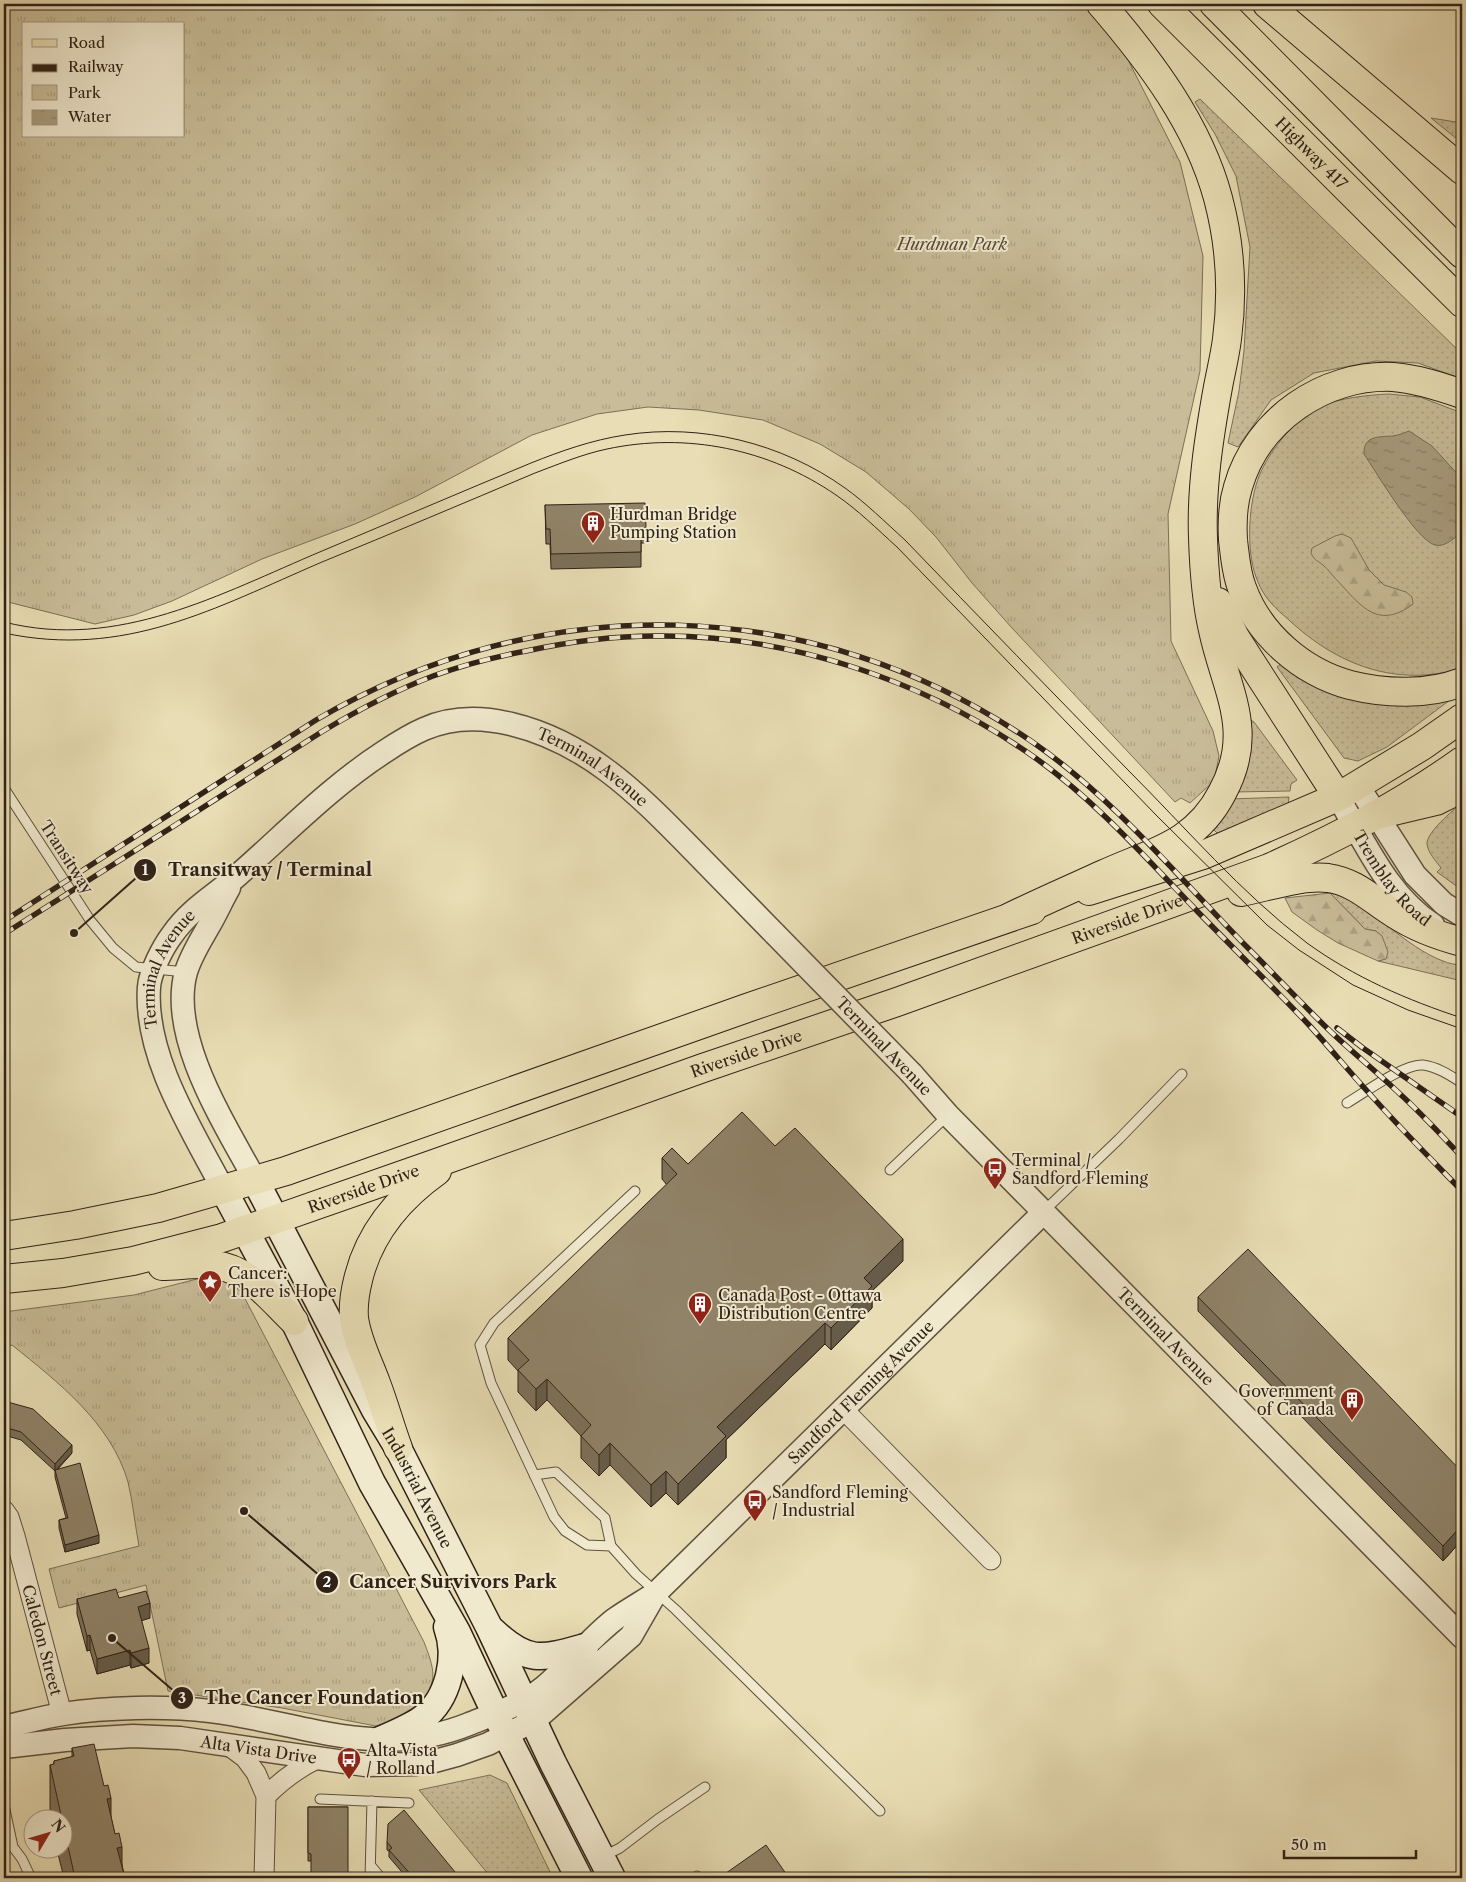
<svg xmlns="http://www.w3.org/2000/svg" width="1466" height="1882" viewBox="0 0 1466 1882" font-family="'Libre Caslon Text',serif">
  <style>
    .grass { fill: url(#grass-dots); stroke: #7c7058 }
    .forest { fill: url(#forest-firs); stroke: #7c7058 }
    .park { fill: url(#park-tufts); stroke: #7c7058; fill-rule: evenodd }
    .water { fill: url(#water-ripples); stroke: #796c55 }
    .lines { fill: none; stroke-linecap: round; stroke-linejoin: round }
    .service-casing { stroke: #5e513e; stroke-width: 11 }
    .minor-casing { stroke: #5e513e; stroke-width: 21 }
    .tertiary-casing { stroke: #5e513e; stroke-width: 25 }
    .secondary-casing { stroke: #302217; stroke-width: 29 }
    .primary-casing { stroke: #302217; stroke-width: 30 }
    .motorway-casing { stroke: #302217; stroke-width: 30 }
    .service { stroke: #f0e9ce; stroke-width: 9 }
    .minor { stroke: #f0e9ce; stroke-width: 19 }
    .tertiary { stroke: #f0e9ce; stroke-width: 22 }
    .secondary { stroke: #f0e9ce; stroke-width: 26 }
    .primary { stroke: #e8ddb4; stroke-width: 28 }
    .motorway { stroke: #e8ddb4; stroke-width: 28 }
    .tram { stroke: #302217; stroke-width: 1 }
    .rail-casing { stroke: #302217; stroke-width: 5.5 }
    .rail { stroke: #f0e9ce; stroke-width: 4; stroke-dasharray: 11; stroke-linecap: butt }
    .tertiary-bridge-casing { stroke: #5e513e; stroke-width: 25; stroke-linecap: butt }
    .tertiary-bridge { stroke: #f0e9ce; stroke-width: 22 }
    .wall { fill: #7c715a; stroke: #302217 }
    .shaded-wall { fill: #655c4a; stroke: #302217 }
    .building { fill: #908369; stroke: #302217 }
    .labels { text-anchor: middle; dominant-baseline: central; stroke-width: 4; stroke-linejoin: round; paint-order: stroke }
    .street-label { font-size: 16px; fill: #302217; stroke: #f0e9ce }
    .park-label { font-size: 16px; font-style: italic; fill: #564938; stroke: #f0e9ce }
    .poi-label { font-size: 16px; fill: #302217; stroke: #f0e9ce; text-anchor: start }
    .leader { fill: none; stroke: #302217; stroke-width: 2 }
    .callout-dot { fill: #302217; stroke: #f0e9ce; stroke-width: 2 }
    .mark-label { font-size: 15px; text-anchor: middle; font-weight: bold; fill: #fff }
    .callout-label { font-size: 18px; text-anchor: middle; font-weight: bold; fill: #302217; stroke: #f0e9ce; stroke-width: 4; stroke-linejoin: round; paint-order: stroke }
  </style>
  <defs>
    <pattern id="grass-dots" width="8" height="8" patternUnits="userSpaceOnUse" patternTransform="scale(1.25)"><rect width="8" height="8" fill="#c9bd99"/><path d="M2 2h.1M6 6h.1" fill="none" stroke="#ada283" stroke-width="1.8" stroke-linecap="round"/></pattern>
    <pattern id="forest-firs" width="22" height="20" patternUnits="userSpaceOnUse" patternTransform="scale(1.25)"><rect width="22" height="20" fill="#c9bd99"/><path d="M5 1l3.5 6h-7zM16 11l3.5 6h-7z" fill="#ada283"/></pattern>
    <pattern id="park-tufts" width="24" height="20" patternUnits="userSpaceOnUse" patternTransform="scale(1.25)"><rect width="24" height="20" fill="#c9bd99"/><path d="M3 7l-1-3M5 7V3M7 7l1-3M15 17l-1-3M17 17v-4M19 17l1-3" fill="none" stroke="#ada283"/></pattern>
    <pattern id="water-ripples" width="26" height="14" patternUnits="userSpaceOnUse" patternTransform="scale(1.25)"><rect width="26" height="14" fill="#a99d7f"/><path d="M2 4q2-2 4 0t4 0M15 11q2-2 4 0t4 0" fill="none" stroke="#8a8067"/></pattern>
  </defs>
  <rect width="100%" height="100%" fill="#e8ddb4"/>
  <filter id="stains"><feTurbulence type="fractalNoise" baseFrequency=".004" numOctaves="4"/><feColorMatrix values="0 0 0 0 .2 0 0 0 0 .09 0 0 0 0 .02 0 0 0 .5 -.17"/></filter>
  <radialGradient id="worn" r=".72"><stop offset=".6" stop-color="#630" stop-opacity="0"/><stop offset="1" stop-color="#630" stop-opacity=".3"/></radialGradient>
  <path class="grass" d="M1200,99L1462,354V379L1418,363L1376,361L1314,373L1271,400L1238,447L1228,443L1239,391L1244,351L1250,247L1236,176L1215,134L1195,102Z
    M1431,118L1462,123V143Z
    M1389,394L1420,397L1462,413V668C1397,688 1337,665 1289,620C1276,609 1264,598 1258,582C1246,556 1248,509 1257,482C1265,456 1294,419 1319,407C1339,398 1367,395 1389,394Z
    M1281,664L1446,693L1450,700L1387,747L1358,761L1344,758L1277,667Z
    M1248,718L1254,722L1297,780L1291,784L1290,791L1233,792Z
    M1289,797L1288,806L1219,835L1208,824L1229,799Z
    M1462,803V890L1437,872L1441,868C1436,861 1428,853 1427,844C1426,833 1453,810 1462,803Z
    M1330,893C1356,896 1370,913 1390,928C1406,940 1424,954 1443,961C1449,964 1456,964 1462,966V981L1378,961L1385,959L1376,931L1365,929Z
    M490,1775L507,1783L553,1878H489V1875L419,1790Z"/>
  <path class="forest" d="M1342,534L1351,538L1369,570L1384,585L1406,592L1412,597L1413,604C1376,632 1359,603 1334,577C1331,574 1328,569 1324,566C1318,560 1315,562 1311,553L1312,548L1335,536Z
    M1330,893L1365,929L1376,931L1382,936L1388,952L1386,959L1378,961L1338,943L1317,930L1292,912L1285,898Z"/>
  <path class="park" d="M4,4H1083L1122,48L1180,162L1203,256L1200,371L1168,514L1171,641L1213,731L1219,756L1214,781L1190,803L1181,798L1175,802L1012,628L972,583L936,537L909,509L866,472L820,444L763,420L699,410L648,407L597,414L532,435L415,497L355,524L262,559L172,601L134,615L95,624L4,601ZM24,24H184V136H24Z
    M201,1278L221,1279L240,1289L424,1642C438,1678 435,1680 418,1712L381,1727L282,1708L168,1691L146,1585L59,1608L49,1569L139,1546C135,1525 133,1503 128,1482C111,1423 58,1382 12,1345L4,1348V1312L134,1295Z"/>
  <path class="water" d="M1409,431L1432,446L1462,479V532C1455,537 1445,548 1435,545C1417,541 1376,472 1364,454C1363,435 1380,437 1393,436C1399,435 1404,433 1409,431Z"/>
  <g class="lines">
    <g class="service-casing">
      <path id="service" d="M4,788L90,920L113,948L136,967L185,972
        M1347,1103C1364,1093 1405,1063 1423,1065C1438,1067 1451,1076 1462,1083
        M890,1170L948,1115
        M1044,1211L1119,1139L1182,1074
        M534,1475L556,1472L605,1518L611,1546L636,1574L676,1610L880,1811
        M611,1546L587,1545L565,1531L554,1517L491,1383L480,1345L494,1323L635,1191
        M320,1799L409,1803
        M4,1805L13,1847L22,1859L31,1878
        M604,1856L620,1848L658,1819L705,1787
        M371,1866L381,1878
        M370,1878L372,1801
        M695,1878L697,1876"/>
    </g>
    <g class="minor-casing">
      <g id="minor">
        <path d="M843,1409L991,1560"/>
        <path id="s1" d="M4,1510L9,1517L15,1536L62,1714"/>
        <path d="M229,1746L245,1758L256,1773L266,1796L264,1878"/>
        <path d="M266,1796C282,1780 296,1769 317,1759"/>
      </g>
    </g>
    <g class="tertiary-casing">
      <g id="tertiary">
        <path d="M1358,786L1415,875L1444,904L1462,915"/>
        <path id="s2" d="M1338,797C1365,842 1387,895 1433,925"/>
        <path d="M229,888C222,900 217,912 210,924C201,940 191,955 186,972C168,1037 225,1124 255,1180"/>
        <path id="s3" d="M912,1074L948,1115L1462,1637"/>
        <path id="s4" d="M223,1189C192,1130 144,1056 149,987C150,972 163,947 172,935C190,909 214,896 237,876C285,834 330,787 384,752C396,744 410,735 424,729C451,717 482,717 511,724C586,742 636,792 688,845C717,875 746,904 775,934"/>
        <path id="s5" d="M4,1727C23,1723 43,1717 63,1714C107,1707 165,1706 210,1711C300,1722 378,1761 469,1724C494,1714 523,1704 544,1687C569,1666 589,1639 615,1619C628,1610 642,1602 656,1593L1044,1212"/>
        <path id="s6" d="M4,1747L65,1740L133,1736L180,1738L365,1765L416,1764L435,1761L457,1755L488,1744L535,1720L631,1636L654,1596"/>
      </g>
    </g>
    <g class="secondary-casing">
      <g id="secondary">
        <path id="s7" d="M255,1180L375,1410L398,1448L489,1627L553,1763L612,1878"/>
        <path d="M223,1189L294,1321L372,1483L457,1632L495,1713L579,1878"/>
        <path d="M493,1631C528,1664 542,1659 585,1647"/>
        <path d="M380,1740C394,1734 409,1728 422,1719C449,1699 458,1657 447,1627"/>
      </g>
    </g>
    <g class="primary-casing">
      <g id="primary">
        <path d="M1089,891L1203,855L1338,797L1422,746L1462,718"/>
        <path d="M1241,892C1267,887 1302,875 1328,878C1356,882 1372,900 1395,914C1415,927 1439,936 1462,942"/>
        <path d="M4,1236L75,1225L158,1208L286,1171L747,1008L1032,910"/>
        <path d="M162,1266C179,1266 199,1262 216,1265C250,1270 271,1299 294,1321"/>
        <path id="s8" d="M4,1279L63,1273L133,1261L222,1238L431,1165L703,1068L897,1002L1269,868C1338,837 1400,805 1462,761"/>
        <path d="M398,1448C390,1426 384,1404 376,1383C368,1361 357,1341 354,1318C353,1305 355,1292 358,1280C369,1233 399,1198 437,1171"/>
      </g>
    </g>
    <g class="motorway-casing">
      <g id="motorway">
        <path id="s9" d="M1162,4L1462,303"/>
        <path d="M1214,4L1462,254"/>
        <path d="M1267,4L1462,170"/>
        <path d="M1462,394C1439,386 1417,379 1393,377C1324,374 1257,420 1238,487C1233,503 1232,523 1233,540C1235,556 1236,573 1242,588C1259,635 1302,672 1350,685C1386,694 1428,695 1462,682"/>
        <path d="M1218,602L1235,637L1249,659L1338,797"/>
        <path d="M1377,815L1436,801L1462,788"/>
        <path d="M1010,917C1041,902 1073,888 1104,874C1152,852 1195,845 1222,793C1256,731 1226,691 1213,630C1206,600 1204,569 1203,538C1201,488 1209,437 1218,387C1221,371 1225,355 1227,339C1233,293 1230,243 1218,198C1198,124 1150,61 1101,4"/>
      </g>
    </g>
    <use href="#service" class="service"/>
    <use href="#minor" class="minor"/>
    <use href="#tertiary" class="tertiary"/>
    <use href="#secondary" class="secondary"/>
    <use href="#primary" class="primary"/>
    <use href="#motorway" class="motorway"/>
    <path class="tram" d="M4,622C118,651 220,594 322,551C391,522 461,492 531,463C561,451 592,440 625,435C701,423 782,443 845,488C866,503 885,522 905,540C979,617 1054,694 1128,770C1186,828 1241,893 1307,943C1354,977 1407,1000 1462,1018
      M4,633C125,659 215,608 322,562C393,533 464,503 535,473C559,464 583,454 607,449C687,432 769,449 836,495C858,510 877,529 897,547L1157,816L1267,925L1299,950L1353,985L1408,1010L1462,1029"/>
    <g class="rail-casing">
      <path id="rail" d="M4,921L316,720C542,587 814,593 1031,741C1114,798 1178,877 1248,948C1275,975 1301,1003 1329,1030C1352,1052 1377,1072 1400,1094C1422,1114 1442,1136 1462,1157
        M4,934L323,731C358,710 394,691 433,676C463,665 494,657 526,651C568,642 611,636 655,636C788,634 926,681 1034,757C1096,801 1146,858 1198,912C1235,950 1273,987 1309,1025C1329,1047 1348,1070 1368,1092C1398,1126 1430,1158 1462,1191
        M1337,1028L1363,1048L1462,1117"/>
    </g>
    <use href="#rail" class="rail"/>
    <g class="tertiary-bridge-casing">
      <path id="tertiary-bridge" d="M775,934L912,1074"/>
    </g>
    <use href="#tertiary-bridge" class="tertiary-bridge"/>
  </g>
  <path class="wall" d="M545,505L646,528V543H641V567L551,569L550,544H546Z
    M775,1146L903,1261L872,1291V1308L831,1350L825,1344L726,1440V1458L678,1505L666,1493L651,1507L610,1465L599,1476L581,1458V1436L547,1400L536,1411L518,1392V1371L508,1360V1338L667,1185L662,1179V1158L688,1164Z
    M1462,1179V1189L1459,1186V1182Z
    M1198,1297L1462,1472V1540L1443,1561L1198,1311Z
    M4,1401L72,1453L58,1469L99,1543L65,1552L59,1528V1520L66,1518L55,1477V1471L21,1440L4,1435Z
    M119,1598L150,1618L141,1620L149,1663L131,1668L130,1665L97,1674L90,1650L87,1651L77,1614V1599Z
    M72,1748L111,1817L125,1878H64L57,1850H62V1820H50V1765L54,1764V1761L72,1757Z
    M308,1807H348L311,1861H308Z
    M387,1842L460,1878H407L389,1857V1851L387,1850Z"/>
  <path class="shaded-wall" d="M903,1239V1261L872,1291V1308L831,1350V1328L864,1278Z
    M825,1323V1344L726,1440V1458L678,1505V1484L717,1427Z
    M547,1379V1400L536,1411V1389Z
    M610,1443V1465L599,1476V1455Z
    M72,1445V1453L55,1471V1464Z
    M666,1471V1493L651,1507V1485Z
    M1462,1525V1540L1443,1561V1546Z
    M99,1535V1543L65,1552V1545Z
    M150,1603V1618L138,1622V1607Z
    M90,1635V1650L87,1651V1636Z
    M149,1648V1663L131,1668V1653Z
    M130,1650V1665L97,1674V1659Z
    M111,1798V1852L107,1799Z
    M122,1847V1878L117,1848Z"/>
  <path class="building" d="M645,503L646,528H641V552L551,554L550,529H546L545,505Z
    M742,1112L775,1146L795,1128L903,1239L864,1278L872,1286L831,1328L825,1323L717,1427L726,1436L678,1484L666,1471L651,1485L610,1443L599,1455L581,1436L591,1425L547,1379L536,1389L518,1370L529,1360L508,1338L677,1174L662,1158L672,1148L688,1164Z
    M1462,1179V1185L1459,1182Z
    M1248,1249L1462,1472V1525L1443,1546L1198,1297Z
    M4,1401L33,1409L72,1445L55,1464L21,1432L4,1427Z
    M80,1463L99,1535L65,1545L59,1520L68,1518L55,1470Z
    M116,1589L119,1598L146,1591L150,1603L138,1607L149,1648L131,1653L130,1650L97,1659L90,1635L87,1636L77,1599Z
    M94,1744L104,1786L108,1785L111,1798L107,1799L115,1834L119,1833L122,1847L117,1848L125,1878H75L50,1765L54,1764V1761L74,1756L72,1748Z
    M308,1807H348V1878H311V1854L308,1853Z
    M404,1810L460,1878H414L389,1850L392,1848L387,1842L388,1824Z
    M766,1845L789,1878H719Z"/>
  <defs>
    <g id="building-pin" transform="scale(1.25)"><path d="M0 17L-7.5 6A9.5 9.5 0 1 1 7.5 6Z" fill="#8f2418" stroke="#f0e9ce"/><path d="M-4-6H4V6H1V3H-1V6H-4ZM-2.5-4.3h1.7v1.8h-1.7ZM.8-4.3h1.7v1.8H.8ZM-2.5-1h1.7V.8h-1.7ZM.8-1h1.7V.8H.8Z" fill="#fff"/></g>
    <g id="bus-pin" transform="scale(1.25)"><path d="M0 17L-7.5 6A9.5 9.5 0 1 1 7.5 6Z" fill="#8f2418" stroke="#f0e9ce"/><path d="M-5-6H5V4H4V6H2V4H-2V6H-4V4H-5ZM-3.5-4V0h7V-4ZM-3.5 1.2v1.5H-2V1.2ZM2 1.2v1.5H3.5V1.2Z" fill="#fff"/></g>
    <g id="sight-pin" transform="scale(1.25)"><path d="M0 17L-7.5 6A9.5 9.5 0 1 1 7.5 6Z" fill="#8f2418" stroke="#f0e9ce"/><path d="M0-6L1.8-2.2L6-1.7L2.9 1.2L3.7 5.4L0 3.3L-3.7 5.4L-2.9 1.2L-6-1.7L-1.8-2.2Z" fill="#fff"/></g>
  </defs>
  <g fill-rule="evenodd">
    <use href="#building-pin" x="593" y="523"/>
    <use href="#bus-pin" x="995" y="1169"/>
    <use href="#sight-pin" x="210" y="1282"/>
    <use href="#building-pin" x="700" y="1304"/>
    <use href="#building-pin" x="1352" y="1400"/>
    <use href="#bus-pin" x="755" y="1501"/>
    <use href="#bus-pin" x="349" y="1759"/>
  </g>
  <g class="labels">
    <g class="street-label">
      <text stroke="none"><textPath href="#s9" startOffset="211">Highway 417</textPath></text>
      <text stroke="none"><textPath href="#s4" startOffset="784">Terminal Avenue</textPath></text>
      <text transform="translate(67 857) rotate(57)">Transitway</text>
      <text stroke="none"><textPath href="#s2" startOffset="98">Tremblay Road</textPath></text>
      <text stroke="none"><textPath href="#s8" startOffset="1182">Riverside Drive</textPath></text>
      <text stroke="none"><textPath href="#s4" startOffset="241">Terminal Avenue</textPath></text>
      <text transform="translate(884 1046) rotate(46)">Terminal Avenue</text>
      <text stroke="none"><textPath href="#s8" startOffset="778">Riverside Drive</textPath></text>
      <text stroke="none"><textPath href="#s8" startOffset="372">Riverside Drive</textPath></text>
      <text stroke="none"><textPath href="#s3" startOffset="365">Terminal Avenue</textPath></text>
      <text stroke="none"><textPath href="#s5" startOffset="989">Sandford Fleming Avenue</textPath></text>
      <text stroke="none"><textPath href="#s7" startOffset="348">Industrial Avenue</textPath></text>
      <text stroke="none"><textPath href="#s1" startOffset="136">Caledon Street</textPath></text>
      <text stroke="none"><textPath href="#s6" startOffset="256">Alta Vista Drive</textPath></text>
    </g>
    <g class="park-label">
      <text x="952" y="244">Hurdman Park</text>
    </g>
    <g class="poi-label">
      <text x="610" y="514">Hurdman Bridge<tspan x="610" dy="18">Pumping Station</tspan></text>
      <text x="1012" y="1160">Terminal /<tspan x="1012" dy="18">Sandford Fleming</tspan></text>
      <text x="228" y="1273">Cancer:<tspan x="228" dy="18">There is Hope</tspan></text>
      <text x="718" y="1295">Canada Post - Ottawa<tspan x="718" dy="18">Distribution Centre</tspan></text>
      <text x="1334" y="1391" text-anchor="end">Government<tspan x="1334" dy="18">of Canada</tspan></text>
      <text x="772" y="1492">Sandford Fleming<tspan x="772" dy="18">/ Industrial</tspan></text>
      <text x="366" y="1750">Alta Vista<tspan x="366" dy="18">/ Rolland</tspan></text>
    </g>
  </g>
  <path class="leader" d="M74 933L145 870M244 1511L327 1582M112 1638L182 1698"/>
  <g class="callout-dot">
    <circle cx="74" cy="933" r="5"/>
    <circle cx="244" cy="1511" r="5"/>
    <circle cx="112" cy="1638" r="5"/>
    <circle cx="145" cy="870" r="12"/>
    <circle cx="327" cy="1582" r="12"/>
    <circle cx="182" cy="1698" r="12"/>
  </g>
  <g class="mark-label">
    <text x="145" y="875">1</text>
    <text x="327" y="1587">2</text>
    <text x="182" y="1703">3</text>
  </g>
  <g class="callout-label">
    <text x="270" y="876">Transitway / Terminal</text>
    <text x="453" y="1588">Cancer Survivors Park</text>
    <text x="314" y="1704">The Cancer Foundation</text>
  </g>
  <rect width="1466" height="1882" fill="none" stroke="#e8ddb4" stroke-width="20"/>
  <rect x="5" y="5" width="1456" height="1872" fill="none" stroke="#302217" stroke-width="2.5"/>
  <rect x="10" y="10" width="1446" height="1862" fill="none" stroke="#302217"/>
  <rect x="22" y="22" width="162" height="115" fill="#f0e9ce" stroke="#a39985"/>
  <rect x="32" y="39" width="25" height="8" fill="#e8ddb4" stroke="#a39985"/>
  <text x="68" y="48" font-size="15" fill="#302217">Road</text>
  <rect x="32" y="64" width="25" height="8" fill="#302217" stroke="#a39985"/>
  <text x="68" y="72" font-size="15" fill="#302217">Railway</text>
  <rect x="32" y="85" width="25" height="15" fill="url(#park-tufts)" stroke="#a39985"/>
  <text x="68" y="98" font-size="15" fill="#302217">Park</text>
  <rect x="32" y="110" width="25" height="15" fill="url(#water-ripples)" stroke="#a39985"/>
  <text x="68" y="122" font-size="15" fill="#302217">Water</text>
  <g transform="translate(48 1834) rotate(52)"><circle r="24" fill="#f0e9ce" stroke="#a39985"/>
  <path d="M0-4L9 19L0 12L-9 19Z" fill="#8f2418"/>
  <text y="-8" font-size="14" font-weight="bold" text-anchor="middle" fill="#302217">N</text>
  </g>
  <path d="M1284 1850v8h132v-8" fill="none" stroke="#302217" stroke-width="2.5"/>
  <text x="1291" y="1850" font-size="15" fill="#302217" stroke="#f0e9ce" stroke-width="4" paint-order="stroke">50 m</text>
  <rect width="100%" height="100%" filter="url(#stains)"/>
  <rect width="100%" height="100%" fill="url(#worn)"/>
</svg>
